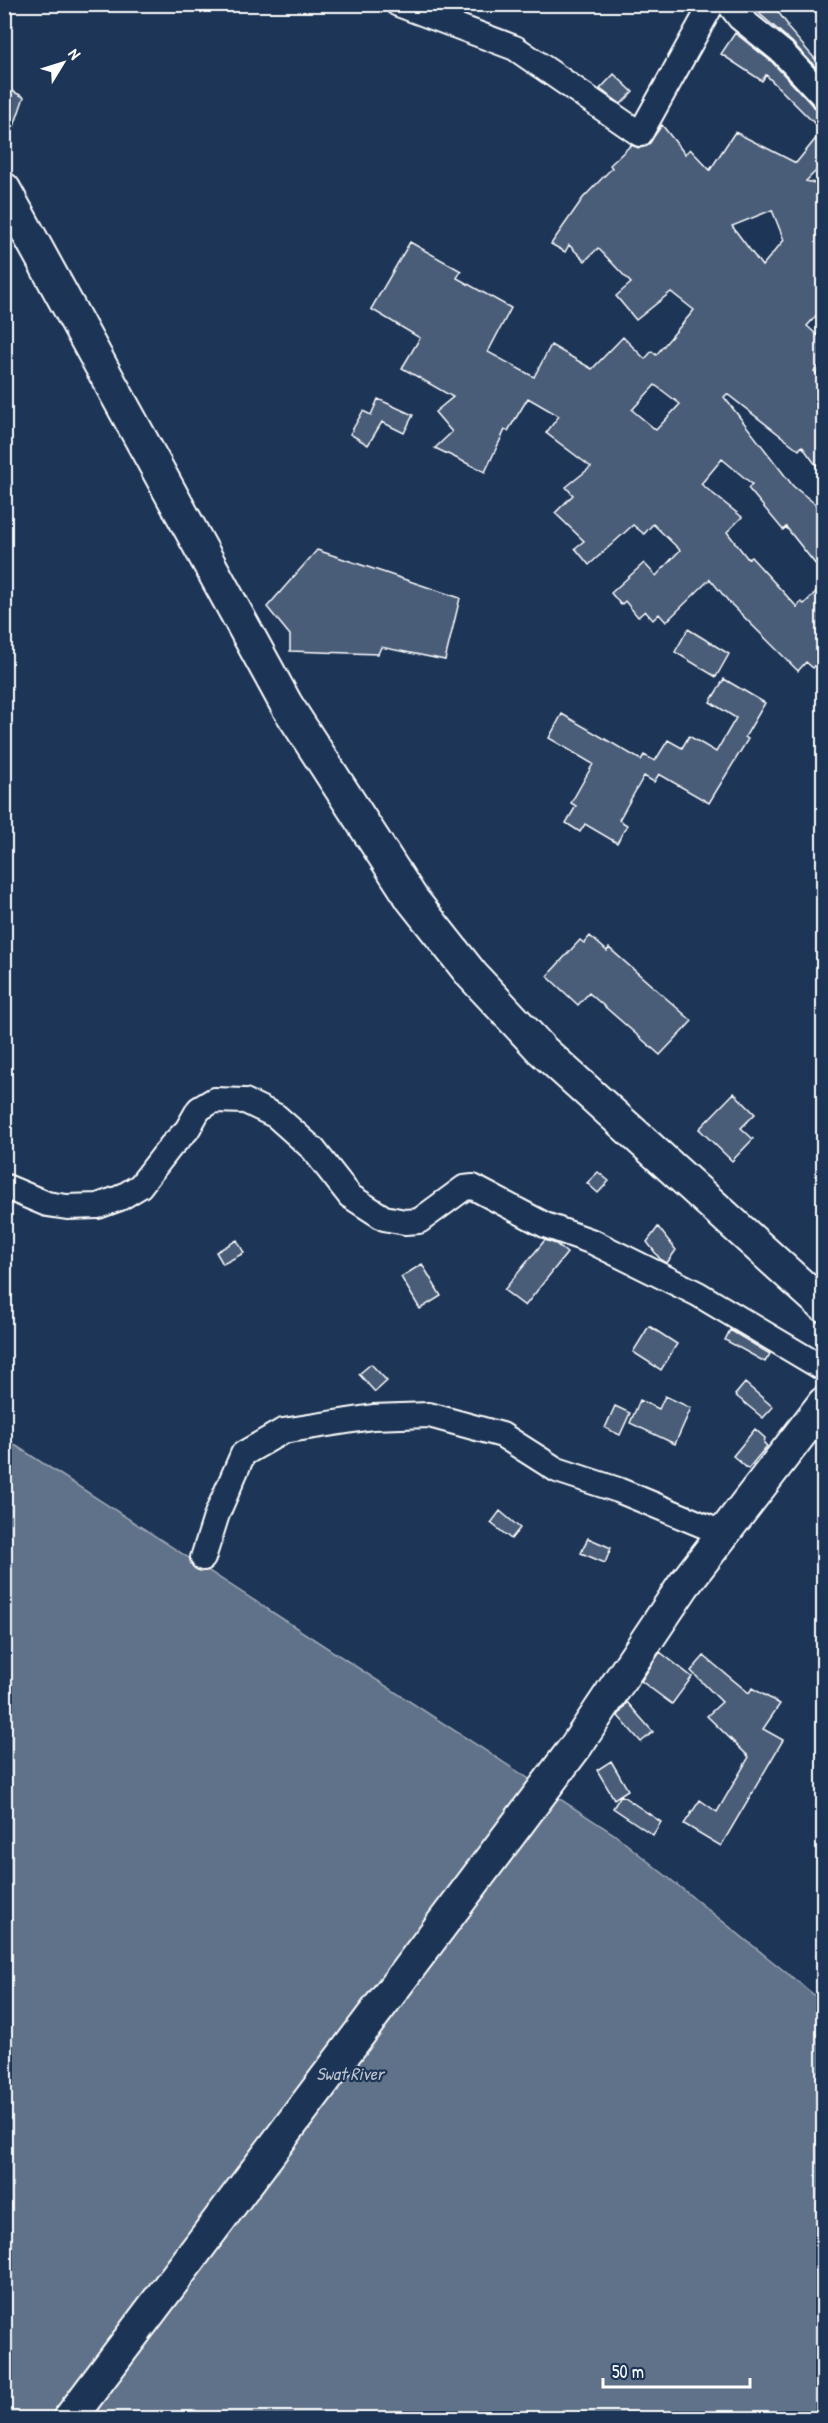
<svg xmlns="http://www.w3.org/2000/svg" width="828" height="2423" viewBox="0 0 828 2423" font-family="'Patrick Hand',sans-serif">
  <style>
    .water { fill: #617289; stroke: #a0aab8; stroke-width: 1.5 }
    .building { fill: #4a5d79; stroke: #fff; stroke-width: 1.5; fill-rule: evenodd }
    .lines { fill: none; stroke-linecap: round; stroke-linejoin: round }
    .minor-casing { stroke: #fff; stroke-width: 28 }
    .major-casing { stroke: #fff; stroke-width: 36 }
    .minor { stroke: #1d3557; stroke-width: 24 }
    .major { stroke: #1d3557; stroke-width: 32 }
    .labels { text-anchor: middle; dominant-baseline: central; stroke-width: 4.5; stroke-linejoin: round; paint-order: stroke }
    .water-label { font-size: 18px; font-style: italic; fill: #b8c0ca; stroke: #1d3557 }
  </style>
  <rect width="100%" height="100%" fill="#1d3557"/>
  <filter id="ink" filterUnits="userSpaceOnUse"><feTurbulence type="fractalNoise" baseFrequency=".0167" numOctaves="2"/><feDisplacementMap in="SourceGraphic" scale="12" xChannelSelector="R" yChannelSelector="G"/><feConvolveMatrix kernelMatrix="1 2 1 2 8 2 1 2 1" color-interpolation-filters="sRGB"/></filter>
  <g filter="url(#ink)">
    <path class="water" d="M4,1438L614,1834L823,2002V2418H5Z"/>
    <path class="building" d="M748,4H772L788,25L787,27L815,59L824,52V76L792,42Z
      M735,33L772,62L814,107L824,111V163L806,181L824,185V307L807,326L824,341V361L814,371L824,380V476L802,446L799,450L727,394L724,397L793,486L824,511V575L786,527L783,530L748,488L752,484L722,459L701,484L742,517L727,532L748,559L751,557L797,607L801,602L804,604L824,584V669L816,665L813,668L806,662L798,671L729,602L710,579L666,622L659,614L653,620L645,611L638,617L625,601L621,605L611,593L644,563L656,576L680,550L653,524L644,534L633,525L589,565L575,548L584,541L555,513L573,495L566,487L591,467L546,433L559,416L528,398L508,431L505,430L485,472L435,448L452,432L435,412L453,397L402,368L420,338L371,309L410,242L461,271L457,278L511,308L488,352L534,377L551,345L592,369L623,337L645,359L652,351L656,355L694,310L671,292L636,320L616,296L631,283L598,248L585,261L569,245L565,252L551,244L583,198L612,168L610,165L631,145L639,148L647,146L662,125L685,154L690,149L710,170L735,132L796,163L822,131L766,75L762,81L721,54ZM772,210L784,240L762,266L732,226ZM655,385L680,404L656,430L632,410Z
      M614,74L633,92L621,104L600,89Z
      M4,87L24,97L7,147L4,146Z
      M378,399L413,415L404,433L382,422L368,445L350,434L363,411L371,415Z
      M317,550L460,598L445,660L381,647L378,654L290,651V635L267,607Z
      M688,629L729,654L716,677L675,652Z
      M724,679L765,703L745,737L748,739L709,803L659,774L654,782L644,776L619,820L627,825L617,843L585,824L580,832L566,823L576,806L571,803L593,764L549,738L562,714L641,760L644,755L655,761L668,740L682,748L689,736L716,752L736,718L710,702Z
      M590,936L607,951L609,948L692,1021L660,1055L589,993L578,1005L547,976L580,940L584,943Z
      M734,1093L755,1114L741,1128L753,1139L732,1161L699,1129Z
      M598,1172L609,1181L598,1193L587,1183Z
      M658,1227L676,1250L667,1263L660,1259L647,1242Z
      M237,1240L244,1253L223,1264L216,1252Z
      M545,1240L556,1244L567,1253L525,1306L504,1290Z
      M422,1264L441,1296L420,1309L401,1277Z
      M649,1326L677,1344L661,1370L633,1352Z
      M730,1330L770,1354L765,1362L725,1340Z
      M371,1364L387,1381L375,1392L359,1374Z
      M745,1383L773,1407L763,1418L735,1395Z
      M665,1396L691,1408L675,1444L630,1423L640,1400L659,1409Z
      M615,1406L630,1413L620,1435L605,1428Z
      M755,1429L765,1438L764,1443L767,1446L748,1469L733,1456Z
      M500,1511L520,1528L511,1539L491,1523Z
      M588,1538L611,1548L605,1563L581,1553Z
      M660,1652L692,1677L672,1704L641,1681Z
      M704,1656L749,1693L752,1688L780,1704L763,1729L783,1740L721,1846L684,1824L700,1800L717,1812L749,1757L707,1716L722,1702L691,1671Z
      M627,1702L653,1732L641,1742L618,1716Z
      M611,1761L628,1790L614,1799L597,1770Z
      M621,1795L661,1822L653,1835L613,1808Z"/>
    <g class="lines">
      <g class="minor-casing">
        <path id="minor" d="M398,4L515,48L640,134L712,4
          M729,4L740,18L782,52L824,97
          M4,1186L47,1204L67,1207L98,1206L120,1198L140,1186L171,1146L187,1130L199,1109L214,1100L245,1101L276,1116L313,1149L350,1196L384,1218L405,1222L419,1221L464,1188L473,1187L545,1225L593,1242L698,1294L824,1369
          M203,1558L217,1514L243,1454L283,1431L373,1417L429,1415L502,1435L557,1470L618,1490L722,1533"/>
      </g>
      <g class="major-casing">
        <path id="major" d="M4,189L286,704L412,899L472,975L542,1050L824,1306
          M70,2418L576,1746L683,1586L824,1403"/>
      </g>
      <use href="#minor" class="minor"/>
      <use href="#major" class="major"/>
    </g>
  </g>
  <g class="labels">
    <g class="water-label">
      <text x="350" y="2073">Swat River</text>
    </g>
  </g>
  <rect width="828" height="2423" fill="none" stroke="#1d3557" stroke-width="24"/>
  <rect x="12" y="12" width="804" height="2399" fill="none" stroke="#fff" stroke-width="2" filter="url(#ink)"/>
  <g transform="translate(63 63) rotate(52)" stroke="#1d3557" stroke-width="4.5" paint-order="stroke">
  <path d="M0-4.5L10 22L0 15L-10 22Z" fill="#ffffff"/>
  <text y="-9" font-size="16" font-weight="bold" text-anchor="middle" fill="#ffffff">N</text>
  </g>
  <path d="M603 2378v9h147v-9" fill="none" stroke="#ffffff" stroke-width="3"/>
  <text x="612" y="2378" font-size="18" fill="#ffffff" stroke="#1d3557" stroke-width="4.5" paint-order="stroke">50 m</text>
</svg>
